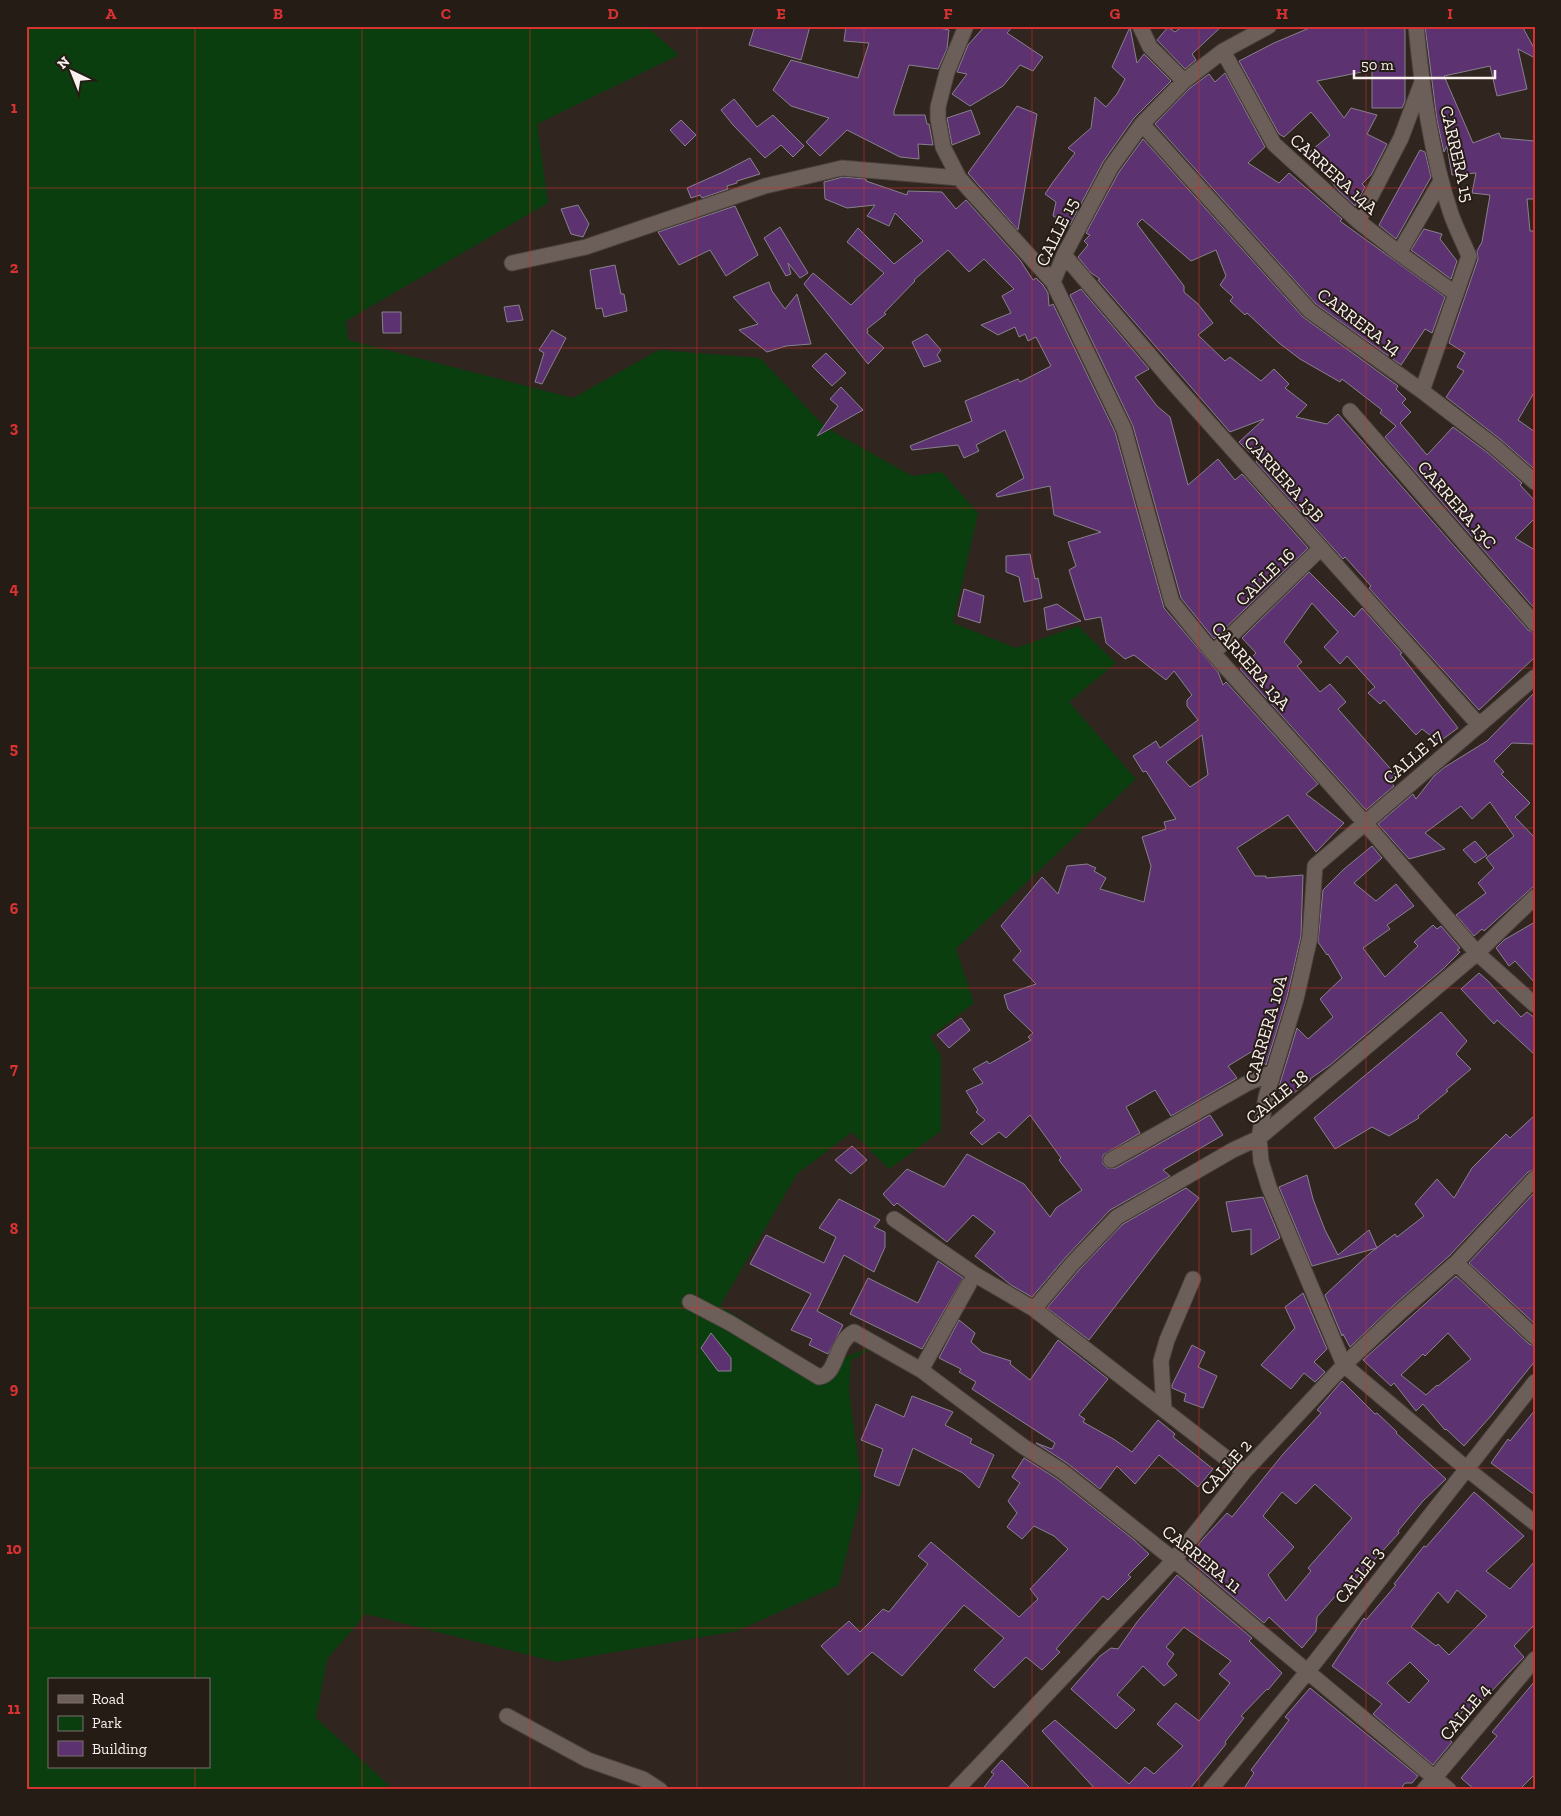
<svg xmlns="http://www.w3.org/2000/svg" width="1561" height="1816" viewBox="0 0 1561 1816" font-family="'Zilla Slab',serif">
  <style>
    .green { fill: #0a3e0e; fill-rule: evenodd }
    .building { fill: #5c3370; stroke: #88818d; fill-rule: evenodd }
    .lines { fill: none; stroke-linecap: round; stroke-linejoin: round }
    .minor-casing { stroke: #4a403b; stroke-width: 17 }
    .minor { stroke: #6c5e58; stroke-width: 15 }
    .grid { fill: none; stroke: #d83232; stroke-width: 1; stroke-opacity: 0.55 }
    .labels { text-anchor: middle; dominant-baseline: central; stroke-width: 4; stroke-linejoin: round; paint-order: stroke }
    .street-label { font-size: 18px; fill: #f9f1ed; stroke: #261c16 }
    .neatline { fill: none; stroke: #d83232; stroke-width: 2 }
    .grid-label { font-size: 16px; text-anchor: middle; font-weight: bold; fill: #d83232 }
  </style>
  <rect width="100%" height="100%" fill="#30251f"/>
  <path class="green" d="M26,26H646L679,55L537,124L548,203L346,321L348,340L573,398L659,350L760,358L825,427L912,476L942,472L978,513L953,623L1016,648L1078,626L1116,663L1069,702L1136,779L956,949L974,1003L930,1037L941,1056V1131L889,1169L852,1132L797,1174L720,1306L820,1368L883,1342L851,1360L849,1391L862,1490L839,1585L737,1631L557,1662L366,1614L327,1659L316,1718L394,1790H26ZM49,1680H209V1767H49Z"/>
  <path class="building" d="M755,26H810L801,60L749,45Z
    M846,26H930L949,30L947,49L938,69L909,65L894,111V115H925L927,124H929L933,145L918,144L919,159L900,157L847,130L820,156L806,142L829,118L791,106L773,90L791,60L858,78L869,43L844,41Z
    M985,26H1013L1007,33L1043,57L1033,71L1020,65L1003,86L970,106L952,94L967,74L957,72L968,45Z
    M1183,26H1222L1192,54L1196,60L1185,69L1157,40L1168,27L1175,32Z
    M1314,26H1405V101L1402,108H1372V70L1317,81L1344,118L1351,108L1377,115L1367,134L1387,144L1371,175L1362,184L1365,187L1355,206L1339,191L1307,154L1330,135L1311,112L1284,137L1279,134L1239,61L1274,43Z
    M1425,26H1522L1535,50V58L1518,49L1527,89L1497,96L1490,66L1444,76L1473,143L1499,133L1501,138L1535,141V199H1527L1530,231H1535V391L1518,420L1535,432V465L1533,468L1500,439L1446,397L1464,371L1457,367L1465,353L1449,343L1478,259L1477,251L1482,242L1490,195L1472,193L1476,173L1452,175L1447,146L1444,152L1437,120Z
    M1130,27L1137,63L1144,54L1171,81L1134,118L1103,162L1070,225L1053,216L1056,202L1045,194L1053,182L1075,153L1068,148L1091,128L1095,97L1106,107L1117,94L1125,79L1112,67Z
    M1225,73L1265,147L1248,163L1279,183L1289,173L1342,219L1340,221L1445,297L1432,333L1425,329L1401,365L1316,304L1155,124L1190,88L1209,74L1215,82Z
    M734,99L757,127L773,115L804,146L793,157L781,145L765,158L733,125L721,110Z
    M1017,106L1037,114L1018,230L968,173Z
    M971,110L980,134L952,145L947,118Z
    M681,120L696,135L685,146L670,130Z
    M1143,139L1303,317L1398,386L1396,389L1406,399L1402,403L1411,412L1400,423L1427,455L1453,427L1488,453L1522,483L1520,485L1535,501V518L1515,538L1535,550V609L1385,437L1396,426L1380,413L1382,410L1342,379L1340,382L1300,359L1279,343L1247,313L1245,315L1230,301L1233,297L1220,285L1226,276L1216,250L1191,261L1142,219L1137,224L1184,286V292L1198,304L1213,323L1198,335L1225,361L1230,357L1261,381L1274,369L1289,384L1285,388L1307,405L1296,417L1327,424L1338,414L1528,630L1535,633V657L1479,710L1369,588L1371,586L1345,557L1343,559L1256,462L1257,460L1239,442L1264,419L1230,432L1098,280L1100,279L1090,272L1078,257L1088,245L1084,241L1090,235L1086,233L1119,172Z
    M1420,150L1425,152L1431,177L1396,239L1379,225Z
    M750,158L760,174L737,181V183L727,186L728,189L702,198L700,195L691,198L687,188L723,172Z
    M843,177L866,179V181L907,195L908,191L942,192L956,209L966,200L1020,260L1033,280L1036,278L1043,285L1048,293L1049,306L1053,304L1115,432L1164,608L1218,672L1223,685L1226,682L1318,784L1306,794L1344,823L1316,852L1288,815L1237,848L1255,876H1266V878L1303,875L1301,936L1287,997L1266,1065L1251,1052L1228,1066L1237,1078L1171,1116L1155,1090L1126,1107L1140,1133L1103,1155V1164L1107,1168H1116L1210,1115L1223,1135L1163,1170L1170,1176L1110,1210L1065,1258L1032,1297L1011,1285L975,1256L995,1232L973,1215L947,1242L897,1203L894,1206L883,1194L907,1169L944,1187L967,1154L1024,1184L1050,1217L1056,1208L1082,1190L1059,1160L1061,1158L1030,1115L1006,1138L999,1132L982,1145L970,1133L985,1120L976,1112L978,1110L966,1091L983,1083L973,1069L987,1061L989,1064L1031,1040L1028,1037L1033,1033L1008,1009L1004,995L1036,984L1013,960L1021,951L1001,926L1042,877L1058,894L1067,866L1087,864L1096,868L1094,871L1106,878L1100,889L1144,902L1151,866L1142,837L1166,829L1164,822L1176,819L1146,771L1143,772L1133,756L1156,741L1160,748L1198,720L1187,706V700L1192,695L1174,671L1166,680L1134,655L1125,659L1106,643L1101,617L1085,620L1069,570L1076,566L1068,542L1101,532L1054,515L1050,486L997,497L996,494L1024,478L1005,430L976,445L979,451L964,458L958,445L912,450L910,446L972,421L965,401L1018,379L1020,382L1051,366L1036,337L1028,341L1025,334L1019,337L1015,327L998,335L981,325L1011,313L1002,296L1014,289L984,259L969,272L948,250L914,280L915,281L884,313L886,314L867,329L868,331L867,333L884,348L868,364L804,284L813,273L851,305L884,273L847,242L858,228L894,264L923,241L895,213L889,226L867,216L875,205L847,208L825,199L824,182ZM1202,735L1208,775L1190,787L1166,762Z
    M578,205L589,224L583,237L571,234L561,209Z
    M735,206L758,255L726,276L710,250L679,265L658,232Z
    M780,227L808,273L800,278L788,263L791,274L786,276L764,238Z
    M1424,229L1442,234L1440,239L1457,261L1451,279L1411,250Z
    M615,265L621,294H624L627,311L604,317L602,308L596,309L590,270Z
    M769,282L772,291L785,309L797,294L811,344L786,346L767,352L739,330L758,324L733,297Z
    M1081,289L1149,369L1135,377L1157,406L1170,417L1188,485L1218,459L1235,480L1242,474L1308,548L1214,639L1181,598L1133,426L1070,295Z
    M519,305L523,320L507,322L504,307Z
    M382,312H401V333H383Z
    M552,330L566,338L542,384L535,382L544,353L539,350Z
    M927,334L941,350L937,355L941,361L924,367L912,342Z
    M826,353L846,373L832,386L812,366Z
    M841,387L863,410L817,436L838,406L830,399Z
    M1030,554L1035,579L1038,578L1042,598L1024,602L1019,577L1006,572V556Z
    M1309,572L1354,617L1362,608L1402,653L1400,654L1458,728L1439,742L1422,729L1416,735L1384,700L1380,704L1368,693L1375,687L1347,656L1340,664L1324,647L1338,632L1312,603L1284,642L1302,662L1297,666L1320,692L1330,684L1346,702L1338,709L1396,775L1389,780L1394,786L1366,810L1240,669L1256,653L1242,638Z
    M964,589L984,596L980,623L958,616Z
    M1057,604L1081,621L1047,630L1044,608Z
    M1535,692V744L1512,743L1494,761L1504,772L1501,774L1530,803L1515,817L1535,838V885L1484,931L1482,929L1474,936L1456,915L1486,893L1478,883L1494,868L1486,858L1514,836L1490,802L1472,819L1461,806L1425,833L1445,849L1409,859L1378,824L1413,794L1416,799L1434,776L1445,767L1487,741Z
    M1475,841L1487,855L1475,863L1463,850Z
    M1372,846L1382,858L1354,883L1376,901L1396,884L1414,906L1387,925L1390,929L1363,948L1385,977L1418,946L1414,942L1433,925L1437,929L1441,926L1460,948L1457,950L1460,952L1443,969L1330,1065L1310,1079L1311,1080L1286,1099L1278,1090L1297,1028L1308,1039L1333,1017L1320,999L1342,978L1328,954L1327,955L1318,942L1323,890L1344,869Z
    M1535,922V983L1515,961L1509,966L1496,948L1504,940Z
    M1479,973L1488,981L1521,1017L1527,1012L1535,1018V1055L1497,1020L1494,1024L1461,989Z
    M1441,1012L1467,1041L1456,1054L1471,1069L1446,1090L1448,1091L1418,1116L1419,1118L1389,1136L1372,1127L1335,1149L1314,1118Z
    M961,1018L970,1030L949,1048L937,1035Z
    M1535,1115V1169L1528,1172L1449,1256L1395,1304L1350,1347L1343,1334L1342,1336L1325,1295L1370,1253L1395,1234L1397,1237L1424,1216L1415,1204L1437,1179L1454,1198L1472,1168L1506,1134L1510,1138Z
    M852,1146L867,1160L851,1174L835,1160Z
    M1307,1175L1313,1199L1325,1230L1338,1255L1369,1230L1377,1248L1312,1266L1279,1187Z
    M1186,1188L1199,1198L1089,1340L1047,1308L1079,1270L1123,1224Z
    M1535,1192V1324L1469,1263Z
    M1263,1197L1280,1238L1251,1255V1229L1232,1232L1226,1202Z
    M839,1199L880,1220L874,1227L885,1232V1247L874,1272L844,1255L817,1311L843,1325L828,1354L809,1345L812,1339L791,1330L811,1294L750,1264L766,1235L824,1263L836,1237L819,1228Z
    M938,1261L963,1278L922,1349L850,1314L868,1278L918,1303Z
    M1456,1276L1529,1344L1535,1346V1361L1490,1417L1464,1446L1446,1429L1445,1430L1423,1404L1416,1411L1394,1383L1391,1386L1363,1360ZM1448,1333L1471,1359L1438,1386L1437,1385L1426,1395L1401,1375L1423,1354L1425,1356Z
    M1303,1293L1327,1349L1314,1362L1325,1372L1315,1382L1304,1373L1291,1389L1261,1365L1295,1328L1285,1307Z
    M959,1320L975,1333L971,1342L982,1352L1011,1361L1010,1364L1030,1380L1058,1340L1108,1379L1079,1415L1085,1419L1083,1422L1115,1440L1132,1452L1158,1420L1175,1434L1173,1437L1213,1469L1198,1487L1159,1455L1135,1484L1117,1466L1100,1489L1067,1463L1036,1443L1052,1449L1055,1443L972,1389L976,1382L959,1372L961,1369L939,1358Z
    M711,1333L731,1358V1371H718L701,1348Z
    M1192,1345L1205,1352L1198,1367L1217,1376L1203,1408L1184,1401L1186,1394L1172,1388V1385Z
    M1342,1381L1375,1414L1377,1413L1397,1432L1396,1433L1446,1479L1423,1501L1398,1531L1399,1533L1378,1556L1340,1595L1338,1593L1317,1617L1316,1631L1302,1648L1269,1617L1264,1623L1189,1560L1192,1556L1190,1555L1203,1539L1227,1513L1232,1517L1284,1453L1321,1413L1317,1410ZM1315,1484L1352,1518L1308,1568L1311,1571L1286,1601L1268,1575L1294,1547L1263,1516L1282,1492L1296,1504Z
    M912,1396L953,1412L945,1425L972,1439L970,1443L994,1455L979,1488L963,1473L913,1448L899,1486L874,1476L883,1449L861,1440L876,1404L904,1417Z
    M1535,1410V1495L1491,1463L1508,1439L1510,1441Z
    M1024,1458L1057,1479L1134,1540L1149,1554L1128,1575L1131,1577L1108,1600L1103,1596L1056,1649L1060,1652L1042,1670L1026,1657L994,1688L974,1670L1004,1638L964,1605L902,1676L872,1652L848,1675L821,1646L849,1621L860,1632L883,1609L889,1612L928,1564L918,1556L931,1542L1019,1617L1038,1599L1030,1589L1068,1549L1054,1536L1034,1526L1022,1539L1007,1527L1017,1513L1008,1501L1020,1483L1012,1477Z
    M1474,1492L1524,1536L1486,1571L1510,1589L1535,1561V1624L1514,1646L1524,1657L1523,1658L1469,1715L1464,1710L1443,1733L1452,1742L1433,1765L1373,1714L1382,1704L1332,1666L1364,1618L1366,1620L1396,1585L1394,1584L1424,1546L1426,1547ZM1457,1590L1487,1616L1449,1655L1438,1644L1436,1646L1411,1627L1438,1592L1448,1603ZM1410,1662L1429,1681L1409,1703L1387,1683Z
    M1177,1575L1252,1638L1249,1641L1282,1673L1268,1690L1267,1689L1241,1716L1244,1718L1225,1742L1226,1744L1189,1790H1096L1042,1731L1055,1720L1129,1784L1145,1767L1154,1774L1183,1746L1157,1724L1176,1703L1199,1721L1230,1683L1219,1674L1231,1661L1184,1627L1166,1647L1174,1654L1167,1664L1177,1675L1164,1686L1143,1666L1117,1695L1135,1710L1116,1729L1071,1689L1100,1656L1111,1648L1118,1649L1137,1622Z
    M1535,1681V1774L1519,1790H1475L1461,1778L1497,1736L1492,1732Z
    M1310,1688L1418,1776L1412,1783H1405L1400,1790H1243L1254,1773L1251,1770L1289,1720L1285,1717Z
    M1002,1760L1032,1790H982L994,1774L991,1772Z"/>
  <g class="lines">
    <g class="minor-casing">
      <path id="minor" d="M966,26L947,72L938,107V119L943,147L959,178L1053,282L1124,429L1172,602L1213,653L1365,823L1477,953L1535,1005
        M1140,26L1150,47L1184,81
        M1416,26C1422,89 1431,154 1451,214C1456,228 1463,242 1469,256L1422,391
        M1223,51L1274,144L1358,221L1399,253L1456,294
        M1142,124L1310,311L1422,391L1494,446L1535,482
        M1358,221L1401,138L1422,82
        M1399,253L1441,181
        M1064,255L1176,386L1479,725
        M512,263L586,247L765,186L842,168L959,178
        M1053,282L1064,255L1111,167L1142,124L1184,81L1223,51L1269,26
        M1350,411L1535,624
        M1213,653L1321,548
        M1535,677L1315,866L1310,937L1296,999L1266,1097L1259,1138L1261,1161L1269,1187L1344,1365L1467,1469L1535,1523
        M1111,1160L1246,1084L1273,1072
        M894,1219L974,1274L1034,1309L1244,1472
        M1456,1263L1535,1337
        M690,1302L730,1323L819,1377C838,1375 834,1342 854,1332L921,1370L1024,1447L1062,1471L1174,1560L1449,1790
        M1034,1309L1072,1264L1117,1217L1233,1150L1259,1138L1477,953L1535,897
        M921,1370L969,1284
        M1164,1409L1161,1361L1167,1340L1193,1279
        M507,1716L588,1760L643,1779L660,1790
        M956,1790L1174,1560L1244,1472L1344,1365L1401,1311L1456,1263L1535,1178
        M1210,1790L1308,1671L1535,1382
        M1424,1790L1535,1659"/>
    </g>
    <use href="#minor" class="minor"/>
  </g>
  <path class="grid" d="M195,26V1680M362,26V1790M530,26V1790M697,26V1790M864,26V1790M1032,26V1790M1199,26V1790M1366,26V1790M26,188H1535M26,348H1535M26,508H1535M26,668H1535M26,828H1535M26,988H1535M26,1148H1535M26,1308H1535M26,1468H1535M26,1628H1535M195,1767V1790"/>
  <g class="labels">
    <g class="street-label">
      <text transform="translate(1457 154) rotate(77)">CARRERA 15</text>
      <text transform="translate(1334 174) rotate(42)">CARRERA 14A</text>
      <text transform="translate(1057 232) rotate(-64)">CALLE 15</text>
      <text transform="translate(1359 322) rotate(37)">CARRERA 14</text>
      <text transform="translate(1284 479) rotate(48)">CARRERA 13B</text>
      <text transform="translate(1457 505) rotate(49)">CARRERA 13C</text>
      <text transform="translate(1265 577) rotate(-44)">CALLE 16</text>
      <text transform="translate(1251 666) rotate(49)">CARRERA 13A</text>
      <text transform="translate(1413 757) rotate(-41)">CALLE 17</text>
      <text transform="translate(1266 1029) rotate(-74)">CARRERA 10A</text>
      <text transform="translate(1277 1097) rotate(-39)">CALLE 18</text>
      <text transform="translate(1226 1467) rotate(-49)">CALLE 2</text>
      <text transform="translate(1202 1559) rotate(39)">CARRERA 11</text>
      <text transform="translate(1359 1575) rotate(-52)">CALLE 3</text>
      <text transform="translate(1465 1712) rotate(-50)">CALLE 4</text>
    </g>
  </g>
  <rect width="1561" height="1816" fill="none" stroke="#261c16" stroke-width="55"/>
  <rect x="48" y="1678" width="162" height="90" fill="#261c16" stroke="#7a716c"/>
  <rect x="58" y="1695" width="25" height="8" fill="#6c5e58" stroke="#7a716c"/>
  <text x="92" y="1704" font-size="15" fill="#f9f1ed">Road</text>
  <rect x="58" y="1716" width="25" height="15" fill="#0a3e0e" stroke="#7a716c"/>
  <text x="92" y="1728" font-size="15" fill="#f9f1ed">Park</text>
  <rect x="58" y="1741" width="25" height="15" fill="#5c3370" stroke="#7a716c"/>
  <text x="92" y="1754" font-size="15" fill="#f9f1ed">Building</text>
  <g transform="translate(72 72) rotate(317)" stroke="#261c16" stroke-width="4" paint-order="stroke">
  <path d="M0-4L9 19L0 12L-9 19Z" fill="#f9f1ed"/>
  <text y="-8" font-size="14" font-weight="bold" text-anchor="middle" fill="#f9f1ed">N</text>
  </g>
  <path d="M1354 70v8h141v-8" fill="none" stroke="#f9f1ed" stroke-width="2.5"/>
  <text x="1361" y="70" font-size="15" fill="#f9f1ed" stroke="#261c16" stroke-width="4" paint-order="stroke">50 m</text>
  <rect x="28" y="28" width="1506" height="1760" class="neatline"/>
  <g class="grid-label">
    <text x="111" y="19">A</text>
    <text x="278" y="19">B</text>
    <text x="446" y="19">C</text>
    <text x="613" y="19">D</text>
    <text x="781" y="19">E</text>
    <text x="948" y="19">F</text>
    <text x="1115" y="19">G</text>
    <text x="1282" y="19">H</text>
    <text x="1450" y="19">I</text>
    <text x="14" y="113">1</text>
    <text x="14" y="273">2</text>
    <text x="14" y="433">3</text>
    <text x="14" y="594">4</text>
    <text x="14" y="754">5</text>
    <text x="14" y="914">6</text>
    <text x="14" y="1074">7</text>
    <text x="14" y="1234">8</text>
    <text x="14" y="1394">9</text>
    <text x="14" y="1554">10</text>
    <text x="14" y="1714">11</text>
  </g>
</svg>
